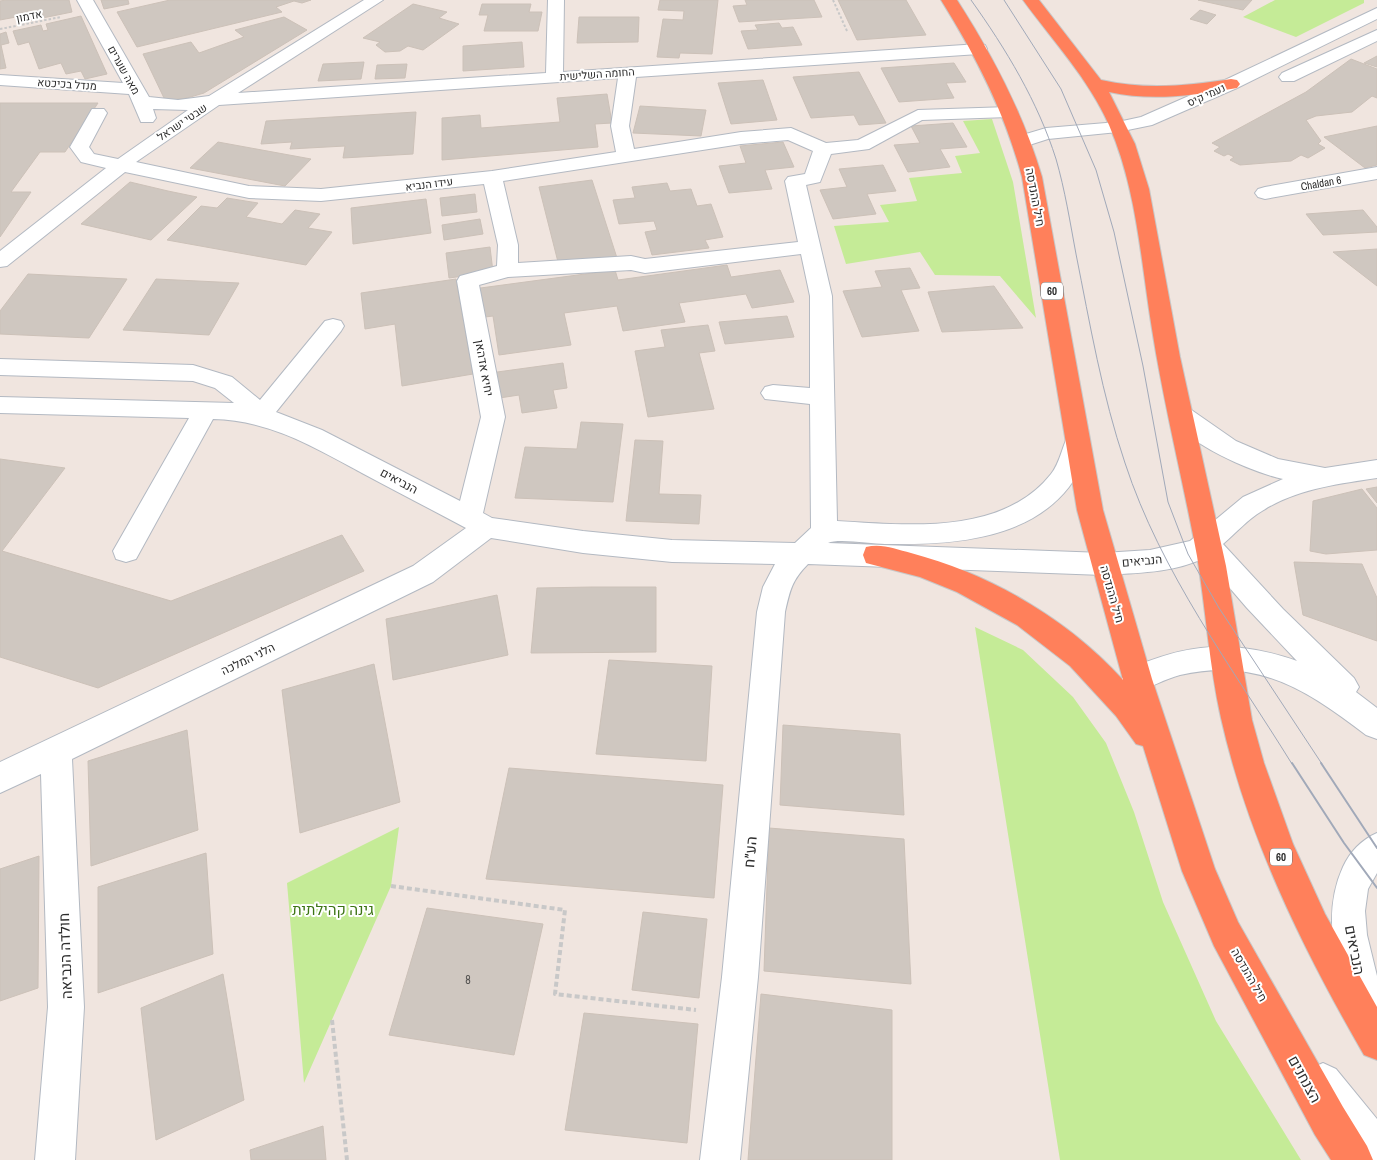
<svg xmlns="http://www.w3.org/2000/svg" width="1377" height="1160" viewBox="0 0 1377 1160" font-family="'Archivo Narrow',Heebo,sans-serif">
  <style>
    .green { fill: #c5eb97 }
    .building { fill: #cfc7c0; stroke: #ccc1b8 }
    .lines { fill: none; stroke-linecap: round; stroke-linejoin: round }
    .minor-casing { stroke: #b3b9c2; stroke-width: 2 }
    .highway-casing { stroke: #c8c8c8; stroke-width: 2 }
    .path-far1 { stroke: #c8c8c8; stroke-width: 2; stroke-dasharray: 2.5 2; stroke-linecap: butt }
    .path { stroke: #c8c8c8; stroke-width: 4; stroke-dasharray: 5 3; stroke-linecap: butt }
    .minor { fill: #fff; fill-rule: evenodd }
    .highway { fill: #ff805b; fill-rule: evenodd }
    .tram-far1 { stroke: #a1a9b9; stroke-width: 1 }
    .tram { stroke: #a1a9b9; stroke-width: 2 }
    .labels { text-anchor: middle; dominant-baseline: central; stroke-width: 4; stroke-linejoin: round; paint-order: stroke }
    .far-street-label { font-size: 11px; fill: #2d2d2d; stroke: #fff }
    .shield { fill: #fff; stroke: #6c6c6c; stroke-width: 1 }
    .shield-label { font-size: 11px; font-weight: bold; fill: #2d2d2d }
    .street-label { font-size: 12px; fill: #2d2d2d; stroke: #fff }
    .near-number-label { font-size: 12px; fill: #565452 }
    .near-street-label { font-size: 15px; fill: #2d2d2d; stroke: #fff }
    .near-park-label { font-size: 15px; fill: #3c7414; stroke: #fff }
  </style>
  <rect width="100%" height="100%" fill="#f0e5df"/>
  <path class="green" d="M1275,0H1364V3L1296,37L1243,17Z
    M992,119L1013,182L1036,318L1000,276L935,275L920,252L846,264L834,226L889,222L880,205L917,201L909,178L962,173L955,156L980,153L963,121Z
    M975,627L1023,650L1073,697L1106,743L1134,812L1163,902L1216,1021L1301,1160H1060Z
    M399,827L391,886L304,1083L287,883Z"/>
  <path class="building" d="M6,0H69L72,12L18,23L16,17L0,20V1Z
    M101,0H128L129,4L104,9Z
    M170,0H311L302,3L294,1L276,7L282,12L137,47L117,12Z
    M660,0H718L712,54L680,53L679,58L657,57L663,19L683,20L684,11L658,10Z
    M745,0H814L822,17L739,22L733,6L747,5Z
    M838,0H906L926,35L857,40Z
    M1198,0H1252L1243,10Z
    M413,4L447,12L439,18L459,24L423,50L408,46L400,51L385,52L376,45L380,42L363,38Z
    M482,4H531L529,12H542L538,31H484L488,15H479Z
    M1200,10L1216,15L1207,24L1190,19Z
    M81,16L107,74L85,79L81,71L66,74L61,63L39,69L29,42L18,45L13,31L41,25L43,31L48,30L46,24Z
    M284,17L307,30L204,93L187,98L173,100L164,98L143,54L191,42L199,53L244,37L235,30Z
    M579,17H639L638,42L577,43Z
    M779,23L782,28L793,27L802,45L748,49L741,31L758,30L755,25Z
    M6,32L9,43L1,45L6,68L0,69V34Z
    M522,42L524,67L463,71V46Z
    M1377,56V67L1364,63Z
    M1351,59L1377,69V98L1372,96L1352,112L1316,116L1306,120L1321,141L1318,144L1325,148L1308,158L1301,155L1291,161L1240,165L1230,160L1234,157L1228,154L1224,156L1214,151L1220,147L1212,143L1306,92Z
    M364,62L361,79L318,81L323,64Z
    M954,63L966,82L946,83L954,98L899,102L881,68Z
    M407,64L405,78L375,79L377,65Z
    M859,72L886,123L859,125L854,115L811,118L793,77Z
    M763,80L777,120L731,124L718,83Z
    M607,94L612,123L595,124L598,147L442,160V118L480,115L481,128L560,122L557,98Z
    M0,103H98L65,152H40L11,192H31L0,237Z
    M640,106L706,110L701,136L633,133Z
    M416,112L413,154L343,158L345,146L290,149L292,142L261,144L266,121Z
    M953,123L967,147L940,149L950,167L908,172L894,145L920,143L911,126Z
    M1377,126V165L1365,168L1324,137Z
    M218,142L311,159L285,186L190,168Z
    M783,142L794,167L765,170L772,189L729,193L719,166L746,163L740,146Z
    M883,165L896,191L867,194L876,214L833,219L820,190L847,187L839,169Z
    M592,180L617,258L559,266L539,187Z
    M130,182L168,191L197,197L151,240L81,224Z
    M667,183L670,191L691,189L697,206L711,204L723,237L705,240L709,248L652,255L645,232L657,230L654,221L619,224L613,200L635,198L632,187Z
    M475,194L477,212L442,216L440,198Z
    M227,198L258,203L246,217L282,224L295,210L320,214L308,228L332,232L306,265L167,240L201,206L217,208Z
    M426,199L431,233L353,244L351,208Z
    M1363,210L1377,227V232L1323,235L1306,214Z
    M480,219L483,234L444,240L442,225Z
    M490,247L493,272L449,278L446,253Z
    M1377,249V286L1333,252Z
    M727,265L731,277L780,270L794,302L752,308L746,294L679,303L685,322L623,331L617,306L564,313L571,345L499,355L493,316L477,318L473,289L615,270L618,280Z
    M910,268L920,288L901,290L919,331L862,337L843,291L882,287L875,271Z
    M28,274L127,279L89,338L0,334V311Z
    M156,279L239,283L209,335L123,330Z
    M456,279L473,374L402,386L395,324L365,329L361,293Z
    M994,286L1023,328L942,332L928,292Z
    M787,316L794,337L725,344L719,322Z
    M708,325L715,351L699,353L714,409L648,417L635,351L665,347L661,330Z
    M563,363L567,388L553,390L557,408L522,413L519,395L493,399L490,373Z
    M581,422L623,424L613,502L515,498L525,447L577,449Z
    M635,440L663,441L659,494L701,495L699,524L626,521Z
    M0,459L65,468L2,551L171,601L342,535L364,571L98,688L0,657Z
    M1377,487V503L1366,489Z
    M1362,489L1377,508V550L1326,554L1310,551L1313,501Z
    M1294,562L1362,564L1377,598V641L1303,615Z
    M592,587H656V652L531,653L537,588Z
    M497,595L508,655L393,680L386,619Z
    M609,660L712,666L706,761L596,754Z
    M374,664L400,802L300,833L282,690Z
    M783,725L900,734L904,815L780,805Z
    M187,730L198,830L91,866L88,761Z
    M509,768L723,785L714,898L486,879Z
    M769,828L904,839L911,984L764,971Z
    M206,853L213,954L98,993V887Z
    M39,856L38,988L0,1001V869Z
    M427,908L543,924L514,1055L389,1035Z
    M643,912L707,919L699,998L632,990Z
    M223,974L244,1100L156,1140L141,1008Z
    M761,994L892,1010V1160H748Z
    M584,1013L698,1024L687,1143L565,1130Z
    M323,1126L326,1160H251L250,1150Z"/>
  <g class="lines">
    <g class="minor-casing">
      <path id="minor" d="M77,0H93L149,97L178,100L209,96L364,0H383L238,93L546,73L548,0H564L563,72L979,44L985,45L987,49L985,53L979,54L636,77L629,126L634,149L741,132L791,128L826,143L858,140L918,110L1009,107L1015,108L1018,112L1015,116L1009,117L922,120L869,149L831,154L820,182L806,185L832,296L837,521C907,525 1002,536 1051,474C1060,463 1062,447 1068,436L1077,433L1086,436L1089,442C1084,457 1079,474 1069,487C1027,541 948,545 885,544C872,544 838,538 828,543L1103,553L1150,550L1190,541L1243,497L1283,479C1251,472 1185,443 1169,415L1172,409L1181,406L1190,409L1236,441L1278,459L1325,468L1377,460V478C1338,484 1296,489 1262,511C1248,519 1236,533 1223,544L1283,609L1354,678L1359,687L1356,692L1377,708V739L1366,735C1307,690 1258,657 1180,675C1165,679 1151,687 1137,692L1127,688L1122,679L1127,670C1186,643 1235,639 1297,661L1247,608L1204,558C1173,573 1136,573 1103,575L808,564C792,580 790,590 785,612L758,977L740,1160H700L722,977L757,612L763,587L775,564L672,562L583,553L491,538L433,582L72,759L84,1007L75,1160H35L48,1007L41,774L0,793V762L413,566L466,528C432,510 396,491 362,473C314,447 269,420 213,419L136,559L126,562L116,559L113,551L189,418L0,413V397L234,403L215,388L193,381L0,375V359L193,365L232,377L260,400L325,321L333,319L341,321L344,326L341,331L276,412L322,430L460,501L481,417L457,281L460,276L497,266L498,245L484,184L321,201L249,198L125,172L7,266L0,267V251L106,168L81,162L70,147L92,109H104L107,113L89,147L94,154L118,159L188,110L153,109L156,118L153,122H141L129,94L0,85V75L123,83ZM618,78L611,126L616,152L492,171L321,189L249,186L136,162L219,105ZM788,140L813,151L805,174L788,177L785,181L798,242L645,259L631,256L518,263V245L503,181L741,144ZM801,254L810,296V388L773,385L765,387L761,393L765,399L810,404L811,528L795,543L672,540L583,531L492,518L483,513L505,417L479,285L508,277L631,270L645,273Z
        M1377,8V19L1237,88L1152,125L1118,132L1048,139L1023,147L1016,145L1014,141L1016,137L1046,128L1118,122L1141,117L1225,80Z
        M1377,30V41L1294,81H1282L1279,77L1282,73Z
        M1377,167V179L1265,199L1258,197L1255,193L1258,189L1265,187Z
        M1377,833V873L1368,889L1365,911L1367,935L1377,976V1047L1364,1042C1342,988 1317,924 1343,867C1350,852 1361,840 1377,833Z
        M1323,1063L1336,1069L1377,1119V1160H1360L1310,1095L1304,1082L1310,1069Z"/>
    </g>
    <g class="highway-casing">
      <path id="highway" d="M941,0H957C993,56 1023,113 1042,177L1103,510L1152,679L1215,869L1238,922L1343,1107L1367,1146L1373,1160H1331L1315,1135L1214,946L1182,871L1143,746L1136,744L1116,716L1070,666L1017,625L957,592L920,577L866,563L863,555L866,547C881,543 896,549 911,553C990,574 1068,619 1123,680L1077,510L1022,177C1005,113 976,56 941,0Z
        M1023,0H1039L1101,80C1145,90 1187,86 1231,79L1237,80L1240,84L1237,88L1231,89C1190,96 1150,101 1109,92L1135,144L1149,189L1180,357L1226,566L1252,720L1264,763L1293,844L1325,914L1377,1007V1060L1364,1055C1303,949 1248,838 1221,718C1209,665 1206,610 1197,556C1183,480 1164,406 1152,329C1141,262 1137,189 1109,125C1088,78 1053,41 1023,0Z"/>
    </g>
    <path class="path-far1" d="M833,0L847,31
      M0,29L61,17"/>
    <path class="path" d="M391,886L565,910L555,994L696,1010
      M332,1020L347,1160"/>
    <use href="#minor" class="minor"/>
    <use href="#highway" class="highway"/>
    <path class="tram-far1" d="M971,0C1006,49 1038,102 1056,159C1065,190 1070,222 1076,254C1090,324 1102,395 1125,463C1161,573 1232,667 1292,764
      M1004,0L1061,89L1096,170L1114,232L1143,366L1168,502L1188,554L1219,608L1322,764"/>
    <path class="tram" d="M1292,763L1344,843L1377,888
      M1321,763L1377,848"/>
  </g>
  <g class="labels">
    <g class="far-street-label">
      <text transform="translate(29 16) rotate(-11)">אדמון</text>
      <text transform="translate(124 70) rotate(61)">מאה שערים</text>
      <text transform="translate(597 74) rotate(-4)">החומה השלישית</text>
      <text transform="translate(67 84) rotate(4)">מנדל בכיכטא</text>
      <text transform="translate(1206 95) rotate(-24)">נעמי קיס</text>
      <text transform="translate(182 122) rotate(-34)">שבטי ישראל</text>
      <text transform="translate(1321 183) rotate(-10)">Chaldan 6</text>
      <text transform="translate(429 184) rotate(-7)">עידו הנביא</text>
    </g>
    <g class="shield">
      <rect x="1041" y="282.5" width="22" height="17" rx="4"/>
      <rect x="1270" y="848.5" width="22" height="17" rx="4"/>
    </g>
    <g class="shield-label">
      <text x="1052" y="291">60</text>
      <text x="1281" y="857">60</text>
    </g>
    <g class="street-label">
      <text transform="translate(1035 197) rotate(79)">חיל ההנדסה</text>
      <text transform="translate(484 368) rotate(80)">יחיא אדהאן</text>
      <text transform="translate(399 481) rotate(28)">הנביאים</text>
      <text transform="translate(1142 561) rotate(-5)">הנביאים</text>
      <text transform="translate(1112 594) rotate(74)">חיל ההנדסה</text>
      <text transform="translate(248 659) rotate(-26)">הלני המלכה</text>
      <text transform="translate(1249 975) rotate(60)">חיל ההנדסה</text>
    </g>
    <g class="near-number-label">
      <text x="468" y="980">8</text>
    </g>
    <g class="near-street-label">
      <text transform="translate(750 852) rotate(-85)">הע״ח</text>
      <text transform="translate(1355 950) rotate(79)">הנביאים</text>
      <text transform="translate(65 956) rotate(-92)">חולדה הנביאה</text>
      <text transform="translate(1305 1079) rotate(61)">הצנחנים</text>
    </g>
    <g class="near-park-label">
      <text x="333" y="909">גינה קהילתית</text>
    </g>
  </g>
</svg>
